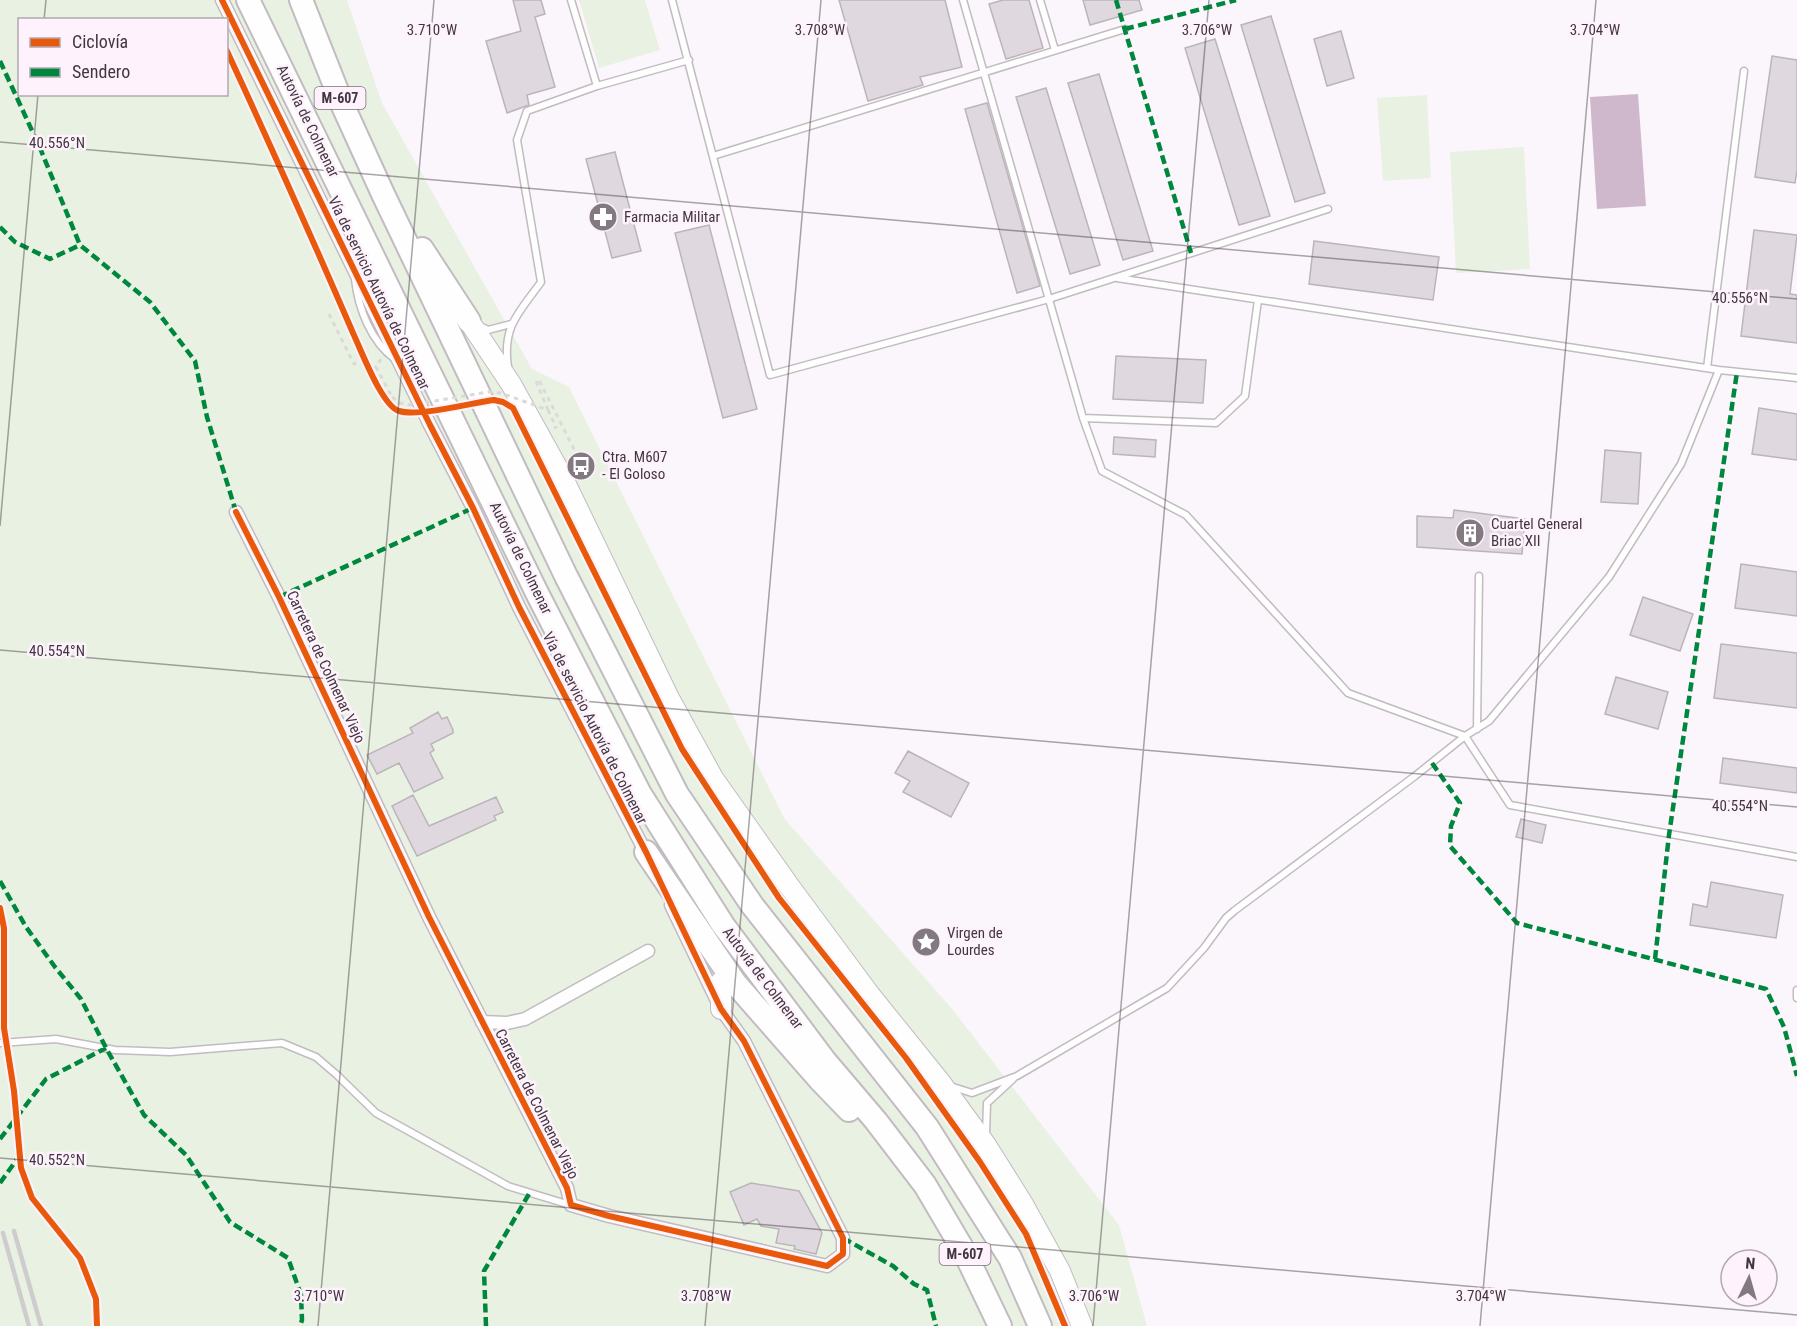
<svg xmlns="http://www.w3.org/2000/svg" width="1797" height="1326" viewBox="0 0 1797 1326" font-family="'Roboto Condensed',sans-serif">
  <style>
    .green { fill: #e9f2e2; fill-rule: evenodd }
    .water { fill: #d0b8cc }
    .building { fill: #dfd8de; stroke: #bbb5bb; stroke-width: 1.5 }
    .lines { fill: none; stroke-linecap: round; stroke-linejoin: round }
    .service-casing { stroke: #c2bbc1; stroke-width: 9 }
    .minor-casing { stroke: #c2bbc1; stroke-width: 15 }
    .trunk-casing { stroke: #c2bbc1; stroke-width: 22 }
    .motorway-casing { stroke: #c2bbc1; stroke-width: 26 }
    .path { stroke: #dcd9db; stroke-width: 3; stroke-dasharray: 4.5 4.5; stroke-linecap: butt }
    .service { stroke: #fefefe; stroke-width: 6 }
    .minor { stroke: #fefefe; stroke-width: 12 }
    .trunk { stroke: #fefefe; stroke-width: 20 }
    .motorway { stroke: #fefefe; stroke-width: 22 }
    .rail { stroke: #ceccce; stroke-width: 4.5 }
    .path-bridge { stroke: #dcd9db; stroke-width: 3; stroke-dasharray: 4.5 4.5; stroke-linecap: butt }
    .quiet { stroke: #00873e; stroke-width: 4.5; stroke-dasharray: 9 4.5; stroke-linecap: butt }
    .cycleway-casing { stroke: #fef3fc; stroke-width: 10 }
    .cycleway { stroke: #e8590c; stroke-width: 6 }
    .ticks { fill: none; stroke: #423740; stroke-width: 1.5; stroke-opacity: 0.45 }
    .labels { text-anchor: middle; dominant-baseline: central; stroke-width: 5; stroke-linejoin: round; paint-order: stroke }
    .shield { fill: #fef3fc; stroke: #7a6f78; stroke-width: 1.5 }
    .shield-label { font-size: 14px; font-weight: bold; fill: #423740 }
    .street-label { font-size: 15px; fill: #423740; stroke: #fef3fc }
    .poi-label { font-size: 15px; fill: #423740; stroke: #fef3fc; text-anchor: start }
    .ticks-label { font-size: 15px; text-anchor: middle; fill: #423740; stroke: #fef3fc; stroke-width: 5; stroke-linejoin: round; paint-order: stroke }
  </style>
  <rect width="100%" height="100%" fill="#fbf6fb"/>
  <path class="green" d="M0,0H347L382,103L532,369L569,387L784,818L953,1010L1119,1225L1147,1326H0ZM20,20H226V94H20Z
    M579,0H645L660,50L599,68Z
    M1427,95L1431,178L1383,181L1377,98Z
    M1524,147L1530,269L1456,273L1450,152Z"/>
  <path class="water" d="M1638,94L1646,206L1597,209L1590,97Z"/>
  <path class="building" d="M513,0H541L545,14L535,17L555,87L527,95L529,105L507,113L486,41L521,31Z
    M839,0H945L962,67L920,77L923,85L868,101Z
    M1003,0H1029L1043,48L1006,59L989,4Z
    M1083,0H1139L1142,10L1090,25Z
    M1271,16L1325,193L1295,202L1241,25Z
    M1341,31L1354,78L1327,86L1314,39Z
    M1215,39L1270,216L1239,225L1185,48Z
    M1772,56L1797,60V170L1795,183L1755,177Z
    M1099,74L1153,251L1123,260L1068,83Z
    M1046,88L1100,265L1070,274L1016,97Z
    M987,103L1040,286L1017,293L965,109Z
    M615,152L641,251L612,258L586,159Z
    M709,225L757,409L723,418L675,233Z
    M1754,230L1797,235L1790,294L1797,295V343L1741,336Z
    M1314,241L1439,257L1433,300L1309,284Z
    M1116,356L1206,360L1203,403L1113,399Z
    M1759,408L1797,414V460L1752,454Z
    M1114,437L1156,440L1155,457L1113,454Z
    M1605,450L1641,453L1638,504L1601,502Z
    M1454,510L1525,519L1522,554L1417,547V516L1453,518Z
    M1741,564L1797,572V616L1735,608Z
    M1643,597L1693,614L1680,651L1630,635Z
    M1721,644L1797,653V708L1714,698Z
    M1616,677L1668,692L1658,729L1605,714Z
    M438,712L442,719L447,717L453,730V733L431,744L434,750L430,753L443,778L414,792L399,763L377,774L367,755L413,733L410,728Z
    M908,751L969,783L951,817L903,792L910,781L895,773Z
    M1723,758L1797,768V793L1720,783Z
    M413,795L429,826L496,797L503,812L494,816L496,820L417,856L392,806Z
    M1521,819L1546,825L1542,843L1516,837Z
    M1711,882L1783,895L1776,938L1690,925L1693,904L1707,907Z
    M751,1183L799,1191L822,1233L816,1254L794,1249L795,1246L776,1243L779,1229L761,1226L757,1219L744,1225L730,1192Z"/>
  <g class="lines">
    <g class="service-casing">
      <path id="service" d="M571,0L597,86
        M672,0L770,375L1049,299L1328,209
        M963,0L1083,418L1102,471L1186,515L1348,693L1465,736L1510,805L1797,857
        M1040,0L1055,50
        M713,156L1125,29
        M1117,278L1719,370L1797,378
        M355,279C358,308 371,342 395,359
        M480,326L488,330L511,324
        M508,367C502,326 519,313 541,282L517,140L527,111L597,86L689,60
        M1707,368L1744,71
        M1083,418L1216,423L1245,396L1258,300
        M1477,729L1479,576
        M1797,990V998
        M0,1043L56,1039L115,1050L170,1052L282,1043L316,1057L337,1075L376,1113L508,1186L570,1205
        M950,1086L972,1093L1017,1076L1167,988L1204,948L1226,918L1234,911L1415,776L1465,736L1489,721L1609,577L1681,464L1719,370
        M986,1135L987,1103L1013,1079"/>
    </g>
    <g class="minor-casing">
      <path id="minor" d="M222,0L430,425L473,508L519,607L648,857
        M236,512L279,597L429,917L567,1188L571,1205L609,1216L827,1266L843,1254V1238L744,1041L721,1009L671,905
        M482,1022L507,1023L525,1019L648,951"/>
    </g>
    <g class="trunk-casing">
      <path id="trunk" d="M469,321L511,384L562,476L669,698L713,778L790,887L870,995L941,1083L986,1145L1023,1204L1060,1271L1082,1326
        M721,1009V982L725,980L735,983"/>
    </g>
    <g class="motorway-casing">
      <path id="motorway" d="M248,0L537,593L640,794L723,925L825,1061L876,1121L925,1185L965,1253L1000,1326
        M301,0L343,106L383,194L566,576L677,794L752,905L927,1127L1010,1258L1040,1326
        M422,249L469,321
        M646,852L735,983L820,1080L849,1110"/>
    </g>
    <path class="path" d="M329,314L354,364L364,358L376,367
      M381,359L376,367L392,397
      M548,410L556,427L554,428
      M571,455L577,462L579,459"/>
    <use href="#service" class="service"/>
    <use href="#minor" class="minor"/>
    <use href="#trunk" class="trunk"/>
    <use href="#motorway" class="motorway"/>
    <path class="rail" d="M14,1231L41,1326
      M3,1233L29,1326"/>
    <path class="path-bridge" d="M392,397L400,403L411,405L488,392L501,393L548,410L536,381L539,380L579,459"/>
    <path class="quiet" d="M1116,0L1191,253
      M1125,29L1236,0
      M0,61L40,148L80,245L150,302L195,361L207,417L236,512
      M0,227L15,242L50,259L80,245
      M279,597L473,508
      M1432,763L1460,803L1451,826L1450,846L1517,923L1766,989L1784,1027L1797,1076
      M0,881L26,927L55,967L81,999L106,1048L144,1115L186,1155L230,1222L288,1258L301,1295L302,1320L300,1326
      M1655,959L1669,835L1737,372
      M0,1139L46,1079L106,1048
      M0,1183L20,1155
      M843,1238L893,1266L914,1284L927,1290L936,1326
      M486,1326L484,1271L529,1194"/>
    <g class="cycleway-casing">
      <path id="cycleway" d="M222,0L430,425L473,508L519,607L646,852L721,1009L744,1041L843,1238V1254L827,1266L609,1216L571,1205L567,1188L429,917L279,597L236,512
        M226,49C270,144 312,238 353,333C361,350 382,406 399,411C419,417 471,403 494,400L503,402L513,408L682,749L779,898L906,1058L980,1162L1026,1234L1065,1326
        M0,908L4,928V1028L14,1091L21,1168L32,1198L80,1258L96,1299L97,1326"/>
    </g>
    <use href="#cycleway" class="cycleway"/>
  </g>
  <path class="ticks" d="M44,20L46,0M0,142L1797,299M0,526L38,94M0,650L1797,807M0,1158L1797,1315M318,1326L434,0M705,1326L821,0M1093,1326L1209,0M1480,1326L1596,0"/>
  <defs>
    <g id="pharmacy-disc" transform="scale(1.5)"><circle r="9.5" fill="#837a81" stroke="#fef3fc"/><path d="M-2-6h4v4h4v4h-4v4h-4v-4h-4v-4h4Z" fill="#fff"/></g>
    <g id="bus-disc" transform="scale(1.5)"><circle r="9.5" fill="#837a81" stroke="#fef3fc"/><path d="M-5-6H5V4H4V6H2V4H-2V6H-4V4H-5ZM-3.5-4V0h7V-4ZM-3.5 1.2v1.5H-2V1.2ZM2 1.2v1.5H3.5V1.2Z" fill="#fff"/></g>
    <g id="building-disc" transform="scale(1.5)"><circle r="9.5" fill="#837a81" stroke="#fef3fc"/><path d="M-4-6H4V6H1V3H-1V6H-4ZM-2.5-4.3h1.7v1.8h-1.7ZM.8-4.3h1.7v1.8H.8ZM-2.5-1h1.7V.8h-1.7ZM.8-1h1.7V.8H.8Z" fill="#fff"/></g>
    <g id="sight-disc" transform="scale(1.5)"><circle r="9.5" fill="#837a81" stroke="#fef3fc"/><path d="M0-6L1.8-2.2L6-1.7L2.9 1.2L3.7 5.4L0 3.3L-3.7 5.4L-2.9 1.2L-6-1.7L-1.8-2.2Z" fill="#fff"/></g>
  </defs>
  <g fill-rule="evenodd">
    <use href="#pharmacy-disc" x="603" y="217"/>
    <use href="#bus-disc" x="581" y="466"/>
    <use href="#building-disc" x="1470" y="533"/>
    <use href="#sight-disc" x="926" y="942"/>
  </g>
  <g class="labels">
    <g class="shield">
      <rect x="314.5" y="87" width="51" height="22" rx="4.5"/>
      <rect x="939.5" y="1243" width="51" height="22" rx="4.5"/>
    </g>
    <g class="shield-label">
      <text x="340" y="98">M-607</text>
      <text x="965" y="1254">M-607</text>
    </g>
    <g class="street-label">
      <text transform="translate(308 121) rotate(64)">Autovía de Colmenar</text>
      <text transform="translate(379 293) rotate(64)">Vía de servicio Autovía de Colmenar</text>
      <text transform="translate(521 558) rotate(64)">Autovía de Colmenar</text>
      <text transform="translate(326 667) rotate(65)">Carretera de Colmenar Viejo</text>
      <text transform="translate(595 728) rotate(63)">Vía de servicio Autovía de Colmenar</text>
      <text transform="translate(763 978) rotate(53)">Autovía de Colmenar</text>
      <text transform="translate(537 1104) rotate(63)">Carretera de Colmenar Viejo</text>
    </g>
    <g class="poi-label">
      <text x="624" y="217">Farmacia Militar</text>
      <text x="602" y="457">Ctra. M607<tspan x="602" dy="17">- El Goloso</tspan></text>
      <text x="1491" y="524">Cuartel General<tspan x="1491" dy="17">Briac XII</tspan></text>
      <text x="947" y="933">Virgen de<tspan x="947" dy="17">Lourdes</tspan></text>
    </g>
  </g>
  <g class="ticks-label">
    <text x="432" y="35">3.710°W</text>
    <text x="820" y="35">3.708°W</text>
    <text x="1207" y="35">3.706°W</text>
    <text x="1595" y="35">3.704°W</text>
    <text x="57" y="148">40.556°N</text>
    <text x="1740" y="303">40.556°N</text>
    <text x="57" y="656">40.554°N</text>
    <text x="1740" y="811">40.554°N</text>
    <text x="57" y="1165">40.552°N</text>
    <text x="319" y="1301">3.710°W</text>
    <text x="706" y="1301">3.708°W</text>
    <text x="1094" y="1301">3.706°W</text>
    <text x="1481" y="1301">3.704°W</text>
  </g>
  <rect x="18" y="18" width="210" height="78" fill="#fef3fc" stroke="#b3a8b1" stroke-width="1.5"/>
  <rect x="30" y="38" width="30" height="9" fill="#e8590c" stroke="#b3a8b1" stroke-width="1.5"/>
  <text x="72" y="48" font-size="18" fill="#423740">Ciclovía</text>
  <rect x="30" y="68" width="30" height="9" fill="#00873e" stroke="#b3a8b1" stroke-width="1.5"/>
  <text x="72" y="78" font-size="18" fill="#423740">Sendero</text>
  <g transform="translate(1749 1278) rotate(5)"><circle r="28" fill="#fef3fc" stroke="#b3a8b1" stroke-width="1.5"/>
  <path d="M0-4.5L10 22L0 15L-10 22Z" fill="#837a81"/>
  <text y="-9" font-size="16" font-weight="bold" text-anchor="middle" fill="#423740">N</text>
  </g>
</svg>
